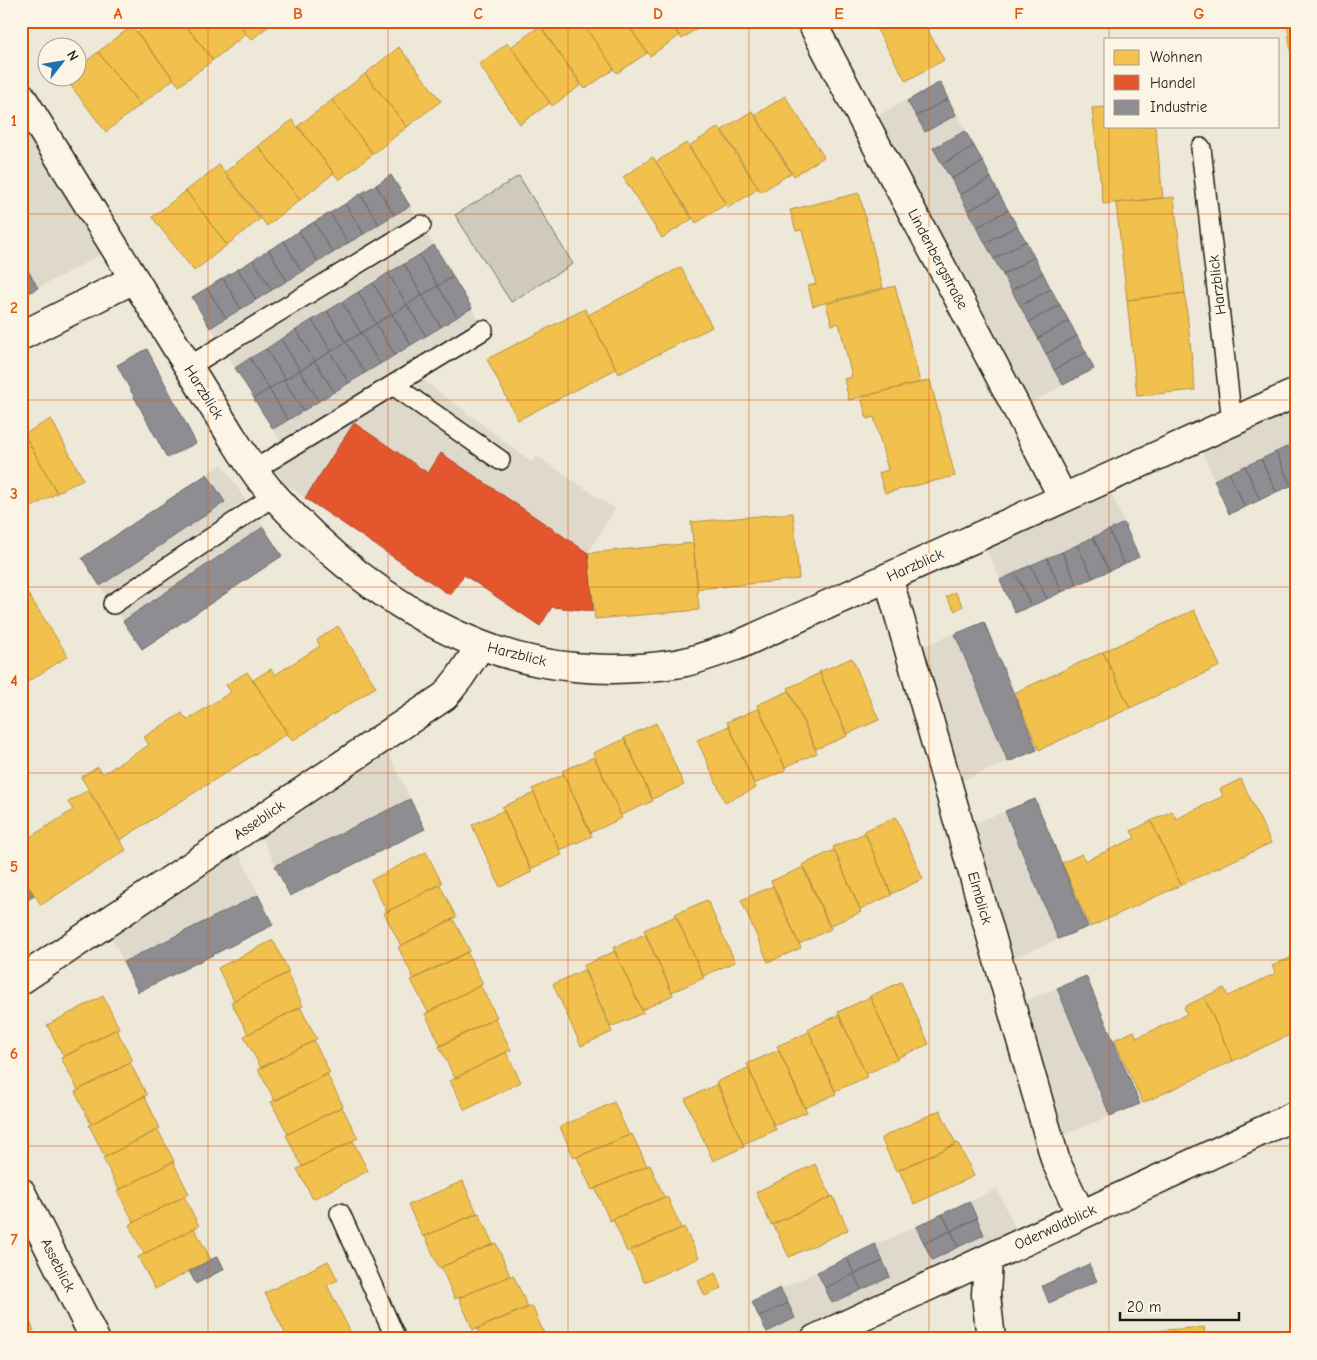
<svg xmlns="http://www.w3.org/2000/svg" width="1317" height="1360" viewBox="0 0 1317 1360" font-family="'Comic Neue',sans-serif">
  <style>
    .built { fill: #ded9cb }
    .green { fill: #cfcabd; stroke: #76736c }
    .homes { fill: #f2c14e; stroke: #b2903f }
    .shops { fill: #e4572e; stroke: #a84529 }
    .industry { fill: #8d8d92; stroke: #6b6b6f }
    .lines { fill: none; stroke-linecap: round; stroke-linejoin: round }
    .lane-casing { stroke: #1c1c1c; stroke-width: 22 }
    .street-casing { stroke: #1c1c1c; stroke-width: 31 }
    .lane { stroke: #fcf5e5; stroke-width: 19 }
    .street { stroke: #fcf5e5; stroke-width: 28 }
    .grid { fill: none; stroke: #de560d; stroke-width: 1; stroke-opacity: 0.55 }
    .labels { text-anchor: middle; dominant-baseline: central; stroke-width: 5; stroke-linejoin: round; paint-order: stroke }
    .street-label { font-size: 15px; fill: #1c1c1c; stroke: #fcf5e5 }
    .neatline { fill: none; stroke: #de560d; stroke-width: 2 }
    .grid-label { font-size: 16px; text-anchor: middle; font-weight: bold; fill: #de560d }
  </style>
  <rect width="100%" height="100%" fill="#eee8d9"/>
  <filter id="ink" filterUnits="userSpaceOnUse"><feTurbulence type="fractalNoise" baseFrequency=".02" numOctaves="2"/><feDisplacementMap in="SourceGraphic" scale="10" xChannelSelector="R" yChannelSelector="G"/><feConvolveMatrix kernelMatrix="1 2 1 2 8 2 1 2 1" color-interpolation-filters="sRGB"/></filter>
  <g filter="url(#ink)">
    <path class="built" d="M940,82L1094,369L1018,410L864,123Z
      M35,118L115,247L21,297V125Z
      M391,175L472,308L483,330L414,373L532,462L537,456L615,509L588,553L441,454L428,473L354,423L305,498L284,482L268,462L286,450L192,297Z
      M1296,393V484L1229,514L1196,438Z
      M222,464L282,556L142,649L82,558Z
      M1105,479L1139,557L1015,613L980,535Z
      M984,622L1037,750L948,786L909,652Z
      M381,738L425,829L290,896L255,823Z
      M1035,799L1088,927L999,964L960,829Z
      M232,838L273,925L138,992L105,924Z
      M1086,976L1140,1104L1050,1140L1011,1007Z
      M997,1189L1022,1242L815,1339H769L752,1302Z"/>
    <path class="green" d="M519,176L573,264L511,302L455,215Z"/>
    <path class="homes" d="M152,21H182L213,60L179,86L137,33Z
      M182,21H236L246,34L213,60Z
      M237,21H275L251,40Z
      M555,21H581L614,69L585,89L543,30Z
      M581,21H625L647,53L617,73Z
      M625,21H669L679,36L650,56Z
      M669,21H707L682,39Z
      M872,21H923L944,60L906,81Z
      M1287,21H1296V95Z
      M132,26L174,79L140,105L98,52Z
      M540,26L581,85L552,106L511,47Z
      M508,43L550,103L520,124L479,64Z
      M399,47L441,101L407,127L365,74Z
      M98,52L140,105L106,132L65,78H78V68Z
      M365,74L407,127L373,154L332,100Z
      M785,96L824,157L794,176L755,115Z
      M332,100L373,154L339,180L298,126Z
      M1106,107V126H1155L1163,198L1103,204L1092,108Z
      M752,111L791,173L761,192L722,130Z
      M292,120L334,173L300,200L258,146Z
      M719,127L758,189L728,208L689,146Z
      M686,143L726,204L696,223L656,162Z
      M258,146L300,200L267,226L225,172Z
      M653,157L692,219L662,238L623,177Z
      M219,165L260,219L227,245L186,191Z
      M186,191L227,245L194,271L152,217Z
      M859,193L883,288L813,306L808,286L816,284L802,230L796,231L790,210Z
      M1174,197L1185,293L1127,300L1116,203Z
      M681,267L712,327L619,374L588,315Z
      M895,286L920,382L849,400L844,379L852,377L839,323L832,325L826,304Z
      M1185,293L1195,390L1137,396L1127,300Z
      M585,309L616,369L518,420L487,359Z
      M930,380L955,476L885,493L879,473L888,470L874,417L867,419L861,397Z
      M51,419L83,479L57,493L24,434Z
      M24,434L57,493L30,508L21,492V435Z
      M21,492L30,508L21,512Z
      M793,513L799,579L698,589L691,522Z
      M693,543L699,610L595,619L588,553Z
      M21,583L68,656L21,686Z
      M955,592L963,606L955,611L946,597Z
      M1194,610L1220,666L1130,708L1103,652Z
      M338,626L376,687L292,741L253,680L271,669L275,675L320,646L317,640Z
      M1103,652L1130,708L1039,750L1014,693Z
      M852,658L879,720L847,734L819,672Z
      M247,672L288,733L120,840L81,777L98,767L103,774L149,745L144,737L182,713L187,720L231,692L226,685Z
      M820,673L847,736L816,749L788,688Z
      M789,691L817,753L785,767L757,705Z
      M759,708L786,770L754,784L727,722Z
      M656,723L684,785L652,799L624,738Z
      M729,726L756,788L725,802L697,740Z
      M625,739L653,801L621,815L593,753Z
      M594,757L622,818L590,833L562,771Z
      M564,774L592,836L560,850L532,789Z
      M1241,779L1271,843L1181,885L1151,821L1172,811L1176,819L1223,796L1220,789Z
      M88,790L126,850L41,905L21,874V833L27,839L73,810L68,802Z
      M534,793L562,855L530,869L502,807Z
      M504,810L532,872L500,887L472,825Z
      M896,817L923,879L891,894L864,831Z
      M1151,821L1181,885L1090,927L1062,863L1082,854L1085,861L1135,838L1131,831Z
      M865,833L892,895L860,909L833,847Z
      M834,850L861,912L829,926L802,865Z
      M426,852L442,883L387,912L371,880Z
      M804,867L831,929L799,944L771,881Z
      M440,885L456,917L401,946L384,913Z
      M773,886L801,948L768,962L741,900Z
      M707,900L735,962L703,976L675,914Z
      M24,902L28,907L21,911V904Z
      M676,916L704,978L672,992L644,930Z
      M453,919L470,951L414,979L398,947Z
      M645,934L673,995L642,1010L613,948Z
      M273,940L289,972L234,1000L218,968Z
      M615,951L643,1013L611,1027L583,966Z
      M467,952L483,984L428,1012L411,980Z
      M1294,956L1296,960V1032L1233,1061L1204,997L1224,988L1228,996L1276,973L1272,966Z
      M584,970L612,1032L581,1046L553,984Z
      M287,973L303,1006L248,1034L231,1002Z
      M901,982L929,1044L897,1058L870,996Z
      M480,985L497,1017L441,1046L425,1014Z
      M103,996L119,1028L64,1057L47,1025Z
      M870,997L898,1059L866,1074L838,1012Z
      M1204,997L1233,1061L1143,1103L1114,1040L1134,1031L1137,1038L1187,1014L1184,1007Z
      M300,1007L317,1039L261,1068L244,1036Z
      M839,1015L867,1077L835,1091L808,1029Z
      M495,1018L511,1050L455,1078L439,1046Z
      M116,1029L133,1061L78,1090L61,1058Z
      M809,1032L836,1094L804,1108L777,1046Z
      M314,1041L330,1073L275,1101L258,1069Z
      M779,1050L807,1112L774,1126L747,1064Z
      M506,1052L521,1082L465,1110L450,1081Z
      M130,1063L147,1095L91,1124L75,1092Z
      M748,1068L776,1130L743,1144L716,1082Z
      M327,1074L343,1106L288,1134L271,1102Z
      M718,1084L744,1147L713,1161L685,1099Z
      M144,1096L160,1128L105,1157L89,1125Z
      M614,1102L629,1135L574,1158L560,1127Z
      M342,1107L358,1138L302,1167L286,1135Z
      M940,1110L956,1144L896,1171L881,1138Z
      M158,1130L174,1161L119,1190L103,1158Z
      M632,1134L647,1166L592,1190L577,1157Z
      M353,1141L368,1171L313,1199L297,1169Z
      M958,1143L974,1176L914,1204L899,1170Z
      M173,1162L189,1194L134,1222L117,1191Z
      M815,1164L831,1197L771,1225L756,1192Z
      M650,1165L664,1197L610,1221L595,1188Z
      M463,1181L477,1213L423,1237L408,1205Z
      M184,1196L199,1226L144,1254L129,1225Z
      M667,1196L681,1228L627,1252L613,1219Z
      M833,1196L848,1230L789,1257L773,1224Z
      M479,1213L493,1244L439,1268L425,1236Z
      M684,1227L699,1258L644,1282L630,1250Z
      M194,1228L211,1260L155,1289L138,1257Z
      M496,1243L510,1276L455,1299L441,1267Z
      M328,1261L338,1280L327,1285L354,1339H288L265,1293Z
      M715,1273L722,1288L705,1296L698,1281Z
      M513,1275L528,1307L473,1330L459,1298Z
      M21,1306L34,1330L21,1337Z
      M532,1306L546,1338L481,1339L477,1329Z
      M1204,1327L1206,1339H1143L1142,1332Z"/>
    <path class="shops" d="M354,423L428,473L441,453L588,553L593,611L552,607L540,626L464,575L450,595L305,498Z"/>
    <path class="industry" d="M940,82L948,99L916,116L907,101Z
      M948,99L956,115L925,132L916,116Z
      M965,131L974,146L942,164L933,148Z
      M974,146L983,162L951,179L942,164Z
      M983,162L991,178L960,195L951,179Z
      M391,175L410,206L394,215L376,185Z
      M991,178L999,194L968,211L960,195Z
      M376,185L394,215L379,224L360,194Z
      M360,194L379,224L364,234L345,204Z
      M999,194L1008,210L977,227L968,211Z
      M345,204L364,234L348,243L330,213Z
      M1008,210L1017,226L985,243L977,227Z
      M330,213L348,243L333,253L314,222Z
      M314,222L333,253L318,262L299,231Z
      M1017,226L1026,241L994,259L985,243Z
      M299,231L318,262L302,272L284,241Z
      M284,241L302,272L287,281L269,250Z
      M1026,241L1034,257L1003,275L994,259Z
      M434,245L453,276L438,286L419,255Z
      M269,250L287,281L272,290L253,260Z
      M419,255L438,286L422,295L404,264Z
      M1034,257L1043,273L1011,290L1003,275Z
      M21,258L38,288L21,297Z
      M253,260L272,290L256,300L238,269Z
      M404,264L422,295L407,305L388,273Z
      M238,269L256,300L241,309L223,278Z
      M388,273L407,305L392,314L373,283Z
      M1043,273L1051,289L1020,306L1011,290Z
      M453,277L472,308L457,317L438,286Z
      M223,278L241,309L226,318L207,288Z
      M373,283L392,314L376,323L358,292Z
      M438,286L457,317L441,327L422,295Z
      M207,288L226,318L210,328L192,297Z
      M1051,289L1060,305L1029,322L1020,306Z
      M358,292L376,323L361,333L342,302Z
      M422,295L441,327L426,336L407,305Z
      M342,302L361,333L346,342L327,311Z
      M407,305L426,336L411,345L392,314Z
      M1060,305L1069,321L1038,338L1029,322Z
      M327,311L346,342L331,351L312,320Z
      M392,314L411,345L395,355L376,324Z
      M312,320L331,351L315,361L296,330Z
      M1069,321L1077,336L1046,354L1038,338Z
      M376,324L395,355L380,364L361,333Z
      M296,330L315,361L300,370L281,339Z
      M361,333L380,364L365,373L346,342Z
      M1077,336L1086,352L1054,370L1046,354Z
      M281,339L300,370L285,379L266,349Z
      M346,342L365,373L349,383L330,352Z
      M147,349L196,443L167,458L117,365Z
      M266,349L285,379L269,389L250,358Z
      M330,352L349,383L334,392L315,361Z
      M1086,352L1094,369L1063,385L1054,370Z
      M250,358L269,389L254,398L235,368Z
      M315,361L334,392L319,401L300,371Z
      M300,371L319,401L303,411L284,380Z
      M284,380L303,411L288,420L269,389Z
      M269,389L288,420L273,429L254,399Z
      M1296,443V455L1291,445Z
      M1291,445L1296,455V484L1291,486L1276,452Z
      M1276,452L1291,486L1276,492L1261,459Z
      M1261,459L1276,492L1260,500L1245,466Z
      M1245,466L1260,500L1245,507L1229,473Z
      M1229,473L1245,507L1229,514L1214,480Z
      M207,474L225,502L100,586L82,558Z
      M1124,523L1139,557L1124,564L1109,530Z
      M263,527L282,556L142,649L123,621Z
      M1109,530L1124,564L1109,571L1093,537Z
      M1093,537L1109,571L1093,578L1077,545Z
      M1077,545L1093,578L1077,585L1062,552Z
      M1062,552L1077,585L1062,592L1047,558Z
      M1047,558L1062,592L1047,599L1031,565Z
      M1031,565L1047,599L1031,606L1016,572Z
      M1015,573L1031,606L1015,613L1000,580Z
      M984,622L1037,750L1008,762L955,634Z
      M410,799L425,829L290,896L275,866Z
      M1035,799L1088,927L1058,939L1005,811Z
      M21,876L34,896L21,904Z
      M258,895L273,925L138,992L123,962Z
      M1086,976L1140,1104L1110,1116L1057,988Z
      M969,1201L977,1218L951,1231L942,1214Z
      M942,1214L951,1231L924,1243L916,1227Z
      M977,1218L984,1235L958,1247L951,1231Z
      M951,1231L958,1247L932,1260L924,1243Z
      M875,1244L883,1261L854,1274L847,1258Z
      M218,1256L224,1269L196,1284L189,1271Z
      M847,1258L854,1274L825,1288L817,1272Z
      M883,1261L890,1277L861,1290L854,1274Z
      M1089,1264L1097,1281L1049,1303L1042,1286Z
      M854,1274L861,1290L832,1303L825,1288Z
      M780,1288L788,1303L759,1317L752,1302Z
      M788,1303L795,1318L767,1332L759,1317Z"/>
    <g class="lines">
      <g class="lane-casing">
        <path id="lane" d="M1201,148L1232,422
          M188,367L421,225
          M393,385L500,460
          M254,470L483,330
          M113,604L275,495
          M340,1213L396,1339"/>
      </g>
      <g class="street-casing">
        <path id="street" d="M811,21C894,181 982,338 1063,498
          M21,96L232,437C244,455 255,474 269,490C327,555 398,613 481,645C541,669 611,674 675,664C696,661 716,652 736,646L1296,393
          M21,336L134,279
          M888,577L1056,1162L1081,1215
          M21,980L445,696L460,677L481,645
          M21,1192L95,1339
          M988,1259L986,1295L991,1339
          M815,1339L1296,1115"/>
      </g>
      <use href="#lane" class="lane"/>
      <use href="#street" class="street"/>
    </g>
  </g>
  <path class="grid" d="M208,21V1339M388,21V1339M568,21V1339M749,21V1339M929,21V1339M1109,21V39M1109,126V1339M21,214H1296M21,400H1296M21,587H1296M21,773H1296M21,960H1296M21,1146H1296"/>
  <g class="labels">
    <g class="street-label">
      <text transform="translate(938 259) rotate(62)">Lindenbergstraße</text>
      <text transform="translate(1217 285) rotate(-97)">Harzblick</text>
      <text transform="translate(204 392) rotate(58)">Harzblick</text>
      <text transform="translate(915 565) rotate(-24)">Harzblick</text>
      <text transform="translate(517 654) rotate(14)">Harzblick</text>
      <text transform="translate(259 820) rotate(-34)">Asseblick</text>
      <text transform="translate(980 898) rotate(74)">Elmblick</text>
      <text transform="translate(1055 1227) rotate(-25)">Oderwaldblick</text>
      <text transform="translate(58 1265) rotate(63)">Asseblick</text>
    </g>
  </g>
  <rect width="1317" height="1360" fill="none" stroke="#fcf5e5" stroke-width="55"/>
  <rect x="1104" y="38" width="175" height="90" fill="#fcf5e5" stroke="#a29e95"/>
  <rect x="1114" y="50" width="25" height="15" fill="#f2c14e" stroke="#a29e95"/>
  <text x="1150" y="62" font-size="15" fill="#1c1c1c">Wohnen</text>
  <rect x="1114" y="75" width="25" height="15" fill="#e4572e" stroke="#a29e95"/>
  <text x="1150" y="88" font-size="15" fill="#1c1c1c">Handel</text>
  <rect x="1114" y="100" width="25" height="15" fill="#8d8d92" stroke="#a29e95"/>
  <text x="1150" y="112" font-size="15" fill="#1c1c1c">Industrie</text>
  <g transform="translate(62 62) rotate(59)"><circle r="24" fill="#fcf5e5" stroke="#a29e95"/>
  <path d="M0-4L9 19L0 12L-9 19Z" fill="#1f6fb2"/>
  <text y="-8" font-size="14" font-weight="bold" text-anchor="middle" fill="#1c1c1c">N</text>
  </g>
  <path d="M1120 1312v8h119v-8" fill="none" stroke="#1c1c1c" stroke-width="2.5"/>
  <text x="1127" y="1312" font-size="15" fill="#1c1c1c" stroke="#fcf5e5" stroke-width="4" paint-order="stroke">20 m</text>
  <rect x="28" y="28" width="1262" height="1304" class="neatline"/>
  <g class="grid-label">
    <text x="118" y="19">A</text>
    <text x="298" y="19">B</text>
    <text x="478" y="19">C</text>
    <text x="658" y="19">D</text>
    <text x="839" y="19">E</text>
    <text x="1019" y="19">F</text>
    <text x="1199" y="19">G</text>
    <text x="14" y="126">1</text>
    <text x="14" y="313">2</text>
    <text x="14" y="499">3</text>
    <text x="14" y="686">4</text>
    <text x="14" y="872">5</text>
    <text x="14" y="1059">6</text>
    <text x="14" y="1245">7</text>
  </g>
</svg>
